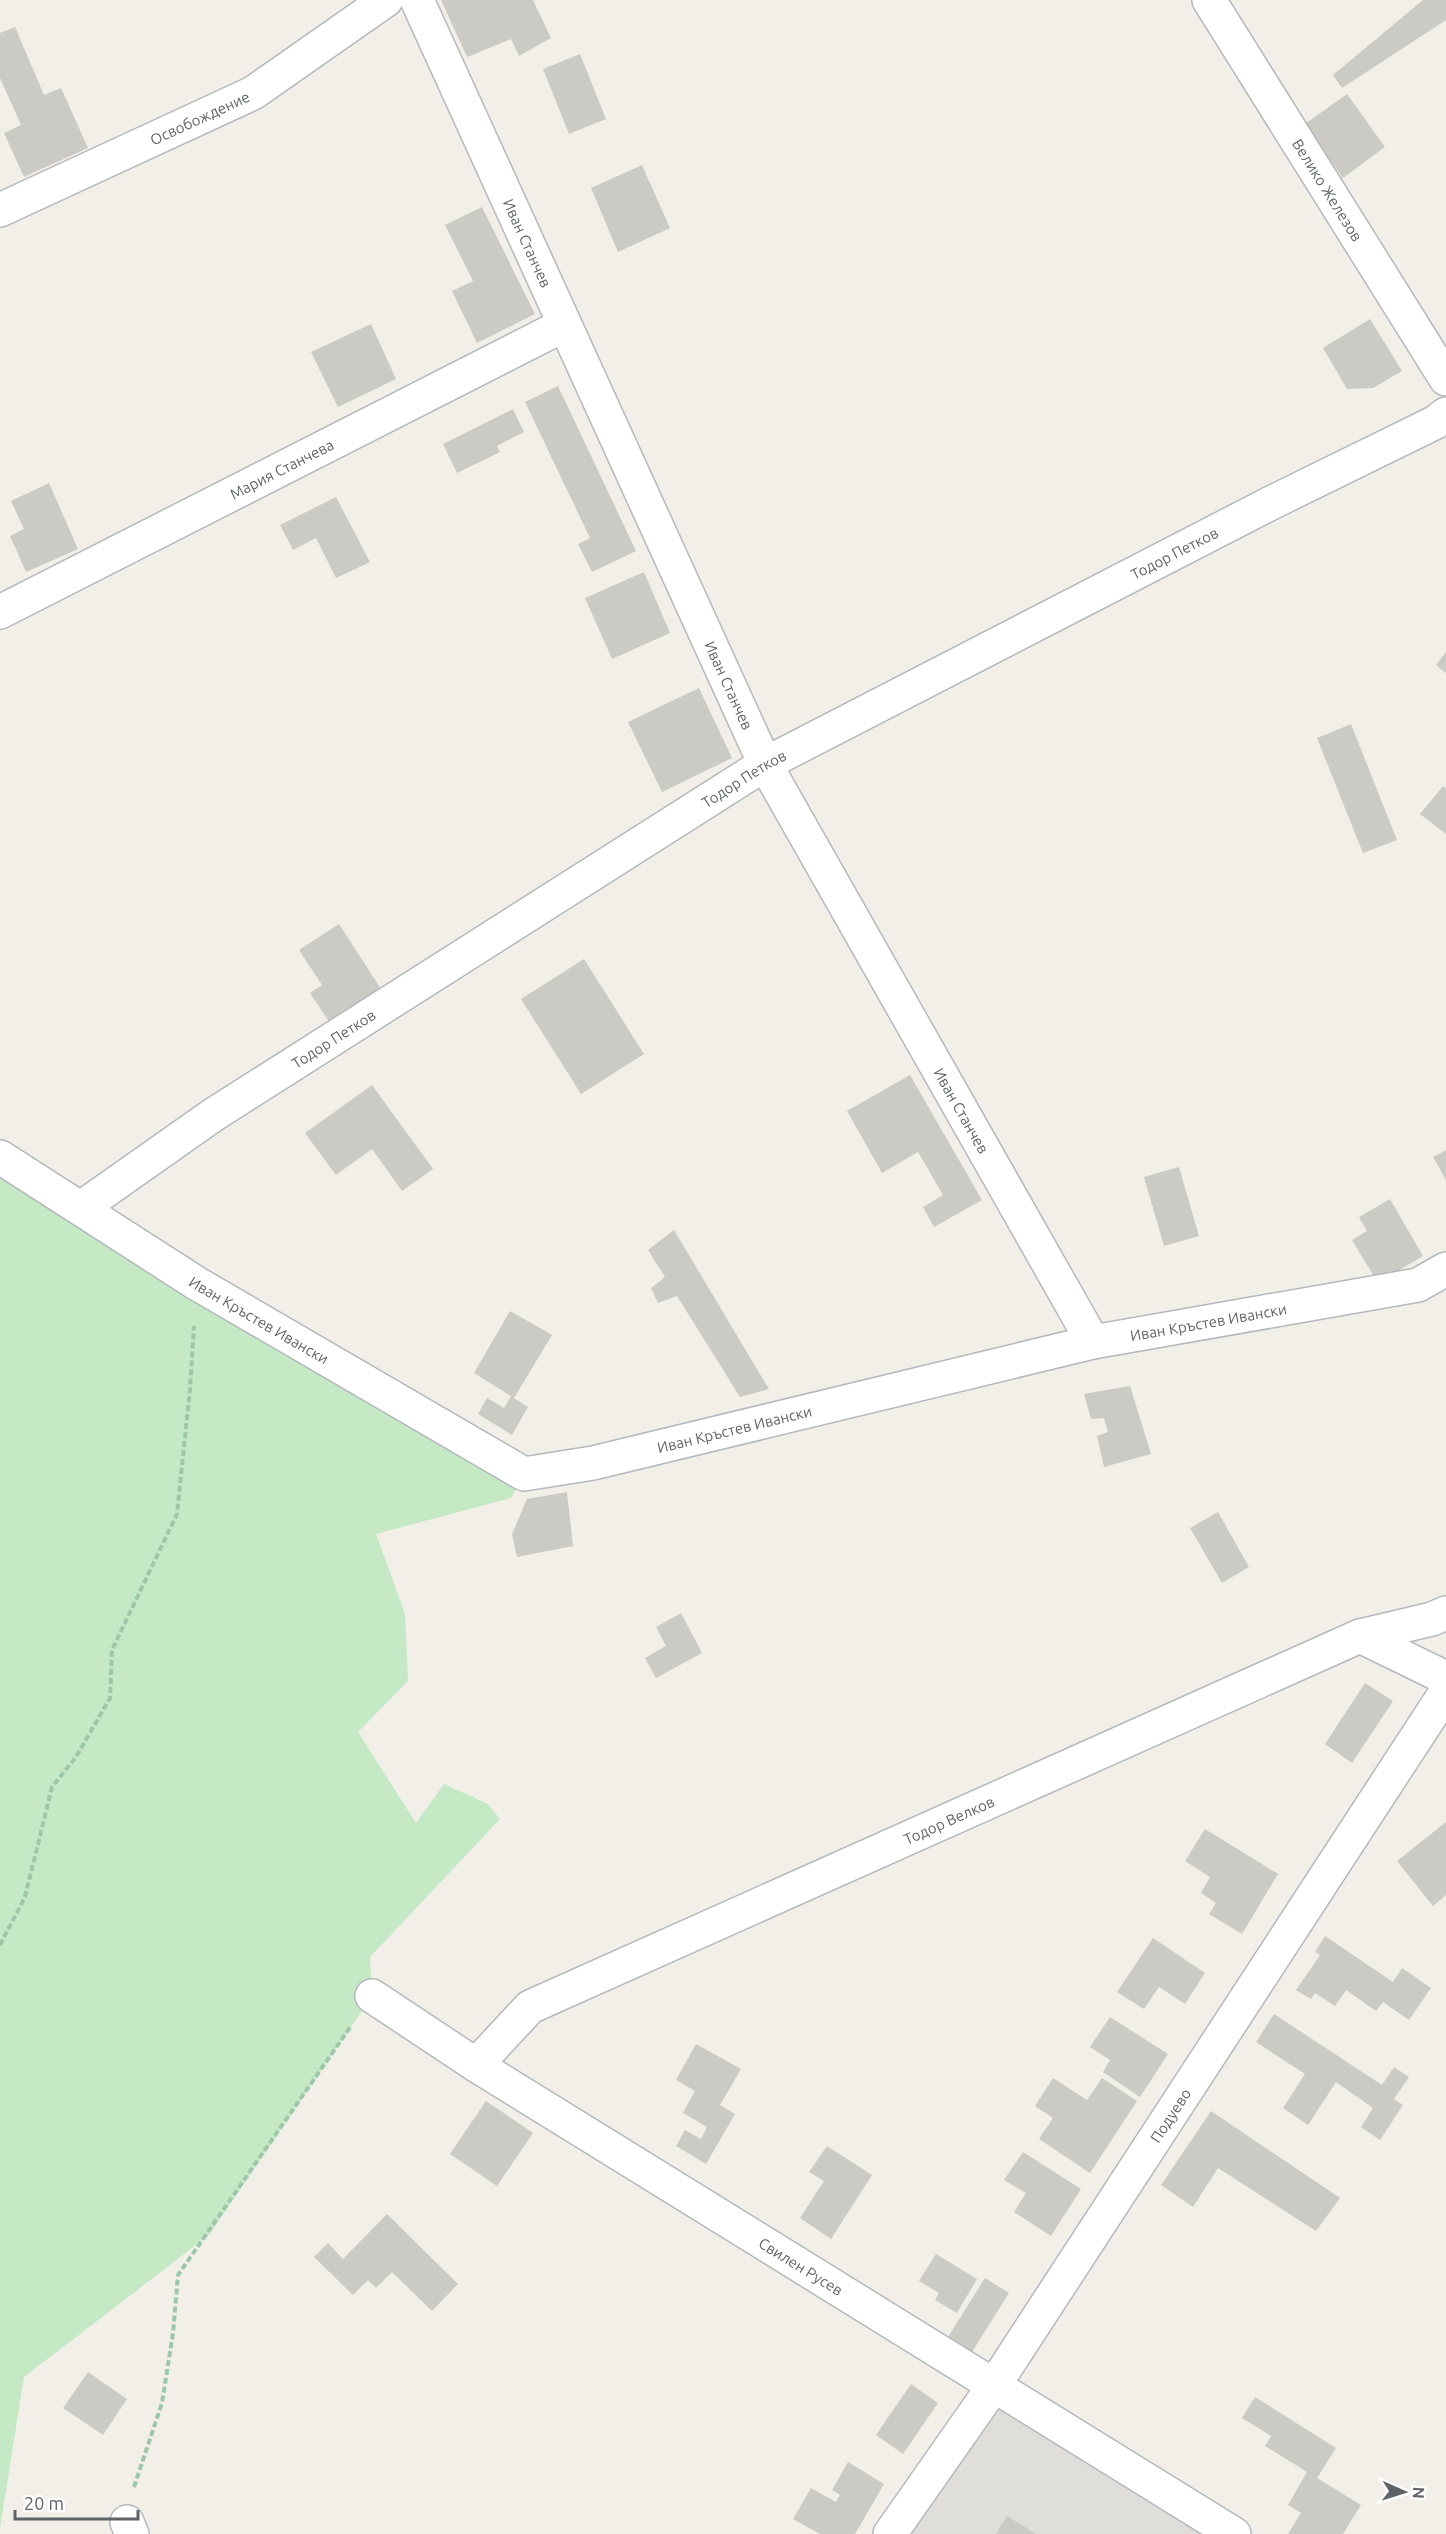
<svg xmlns="http://www.w3.org/2000/svg" width="1446" height="2534" viewBox="0 0 1446 2534" font-family="Ubuntu,sans-serif">
  <style>
    .industrial { fill: #e0deda }
    .green { fill: #c5e8c5 }
    .building { fill: #cccac5 }
    .lines { fill: none; stroke-linecap: round; stroke-linejoin: round }
    .street-casing { stroke: #b5b8bc; stroke-width: 36 }
    .path { stroke: #9cc7a9; stroke-width: 4; stroke-dasharray: 6 3; stroke-linecap: butt }
    .street { stroke: #fff; stroke-width: 33 }
    .labels { text-anchor: middle; dominant-baseline: central; stroke-width: 4.5; stroke-linejoin: round; paint-order: stroke }
    .street-label { font-size: 15px; fill: #5f6368; stroke: #fff }
  </style>
  <rect width="100%" height="100%" fill="#f1efe8"/>
  <path class="industrial" d="M994,2384L1233,2534H907Z"/>
  <path class="green" d="M0,1157L524,1474L511,1498L376,1534L405,1614L408,1681L358,1732L416,1823L444,1784L488,1804L500,1819L370,1957L372,1996L209,2235L24,2377L0,2528Z"/>
  <path class="building" d="M441,0H533L551,38L519,56L511,39L467,57Z
    M1423,0H1446V20L1342,88L1333,75Z
    M15,27L44,95L61,88L88,148L24,177L4,133L21,125L0,78V33Z
    M580,54L606,119L569,134L543,69Z
    M1347,94L1385,147L1343,178L1305,124Z
    M642,165L670,228L618,252L591,188Z
    M482,207L535,314L477,343L452,291L473,281L445,225Z
    M1370,319L1402,371L1373,388L1347,389L1323,348Z
    M371,324L396,379L338,407L311,352Z
    M558,386L636,551L592,572L578,544L590,538L525,402Z
    M513,409L524,432L497,446L500,452L457,473L443,444Z
    M49,483L78,549L26,572L10,536L24,529L11,501Z
    M336,497L370,562L336,578L316,538L293,550L280,525Z
    M644,572L670,633L612,659L585,598Z
    M1446,652V673L1436,665Z
    M699,688L732,758L662,792L628,722Z
    M1351,724L1397,840L1363,853L1317,738Z
    M1443,786L1446,788V834L1420,814Z
    M339,924L381,989L330,1023L310,993L322,985L299,950Z
    M584,959L644,1054L581,1094L521,999Z
    M910,1075L982,1200L934,1227L923,1207L943,1195L918,1152L882,1173L847,1111Z
    M372,1085L433,1169L402,1191L372,1149L336,1175L305,1133Z
    M1446,1150V1180L1433,1157Z
    M1179,1167L1199,1236L1164,1246L1144,1177Z
    M1390,1199L1423,1256L1378,1283L1352,1240L1367,1231L1359,1217Z
    M674,1230L769,1389L740,1397L677,1296L658,1303L651,1288L665,1277L648,1250Z
    M510,1311L552,1335L514,1398L528,1407L512,1435L478,1414L487,1398L504,1408L511,1396L474,1373Z
    M1130,1386L1151,1454L1104,1467L1097,1436L1108,1432L1104,1418L1091,1419L1084,1394Z
    M567,1492L573,1546L517,1557L512,1534L527,1499Z
    M1218,1512L1249,1567L1222,1583L1190,1528Z
    M681,1613L702,1653L656,1678L645,1658L666,1646L656,1627Z
    M1365,1683L1393,1701L1352,1763L1325,1744Z
    M1446,1822V1895L1433,1906L1397,1861Z
    M1205,1829L1278,1874L1242,1934L1209,1914L1216,1903L1201,1893L1210,1877L1185,1861Z
    M1325,1936L1393,1982L1402,1968L1431,1988L1409,2020L1383,2002L1376,2011L1346,1990L1335,2006L1315,1993L1311,1999L1296,1990L1320,1955L1315,1952Z
    M1153,1938L1205,1973L1185,2004L1159,1987L1144,2009L1117,1992Z
    M1274,2014L1382,2085L1394,2067L1409,2077L1394,2099L1403,2105L1380,2140L1361,2127L1373,2108L1336,2082L1308,2125L1283,2108L1305,2074L1256,2042Z
    M1110,2017L1168,2054L1140,2097L1103,2072L1110,2060L1090,2047Z
    M696,2044L741,2069L720,2105L735,2114L706,2164L676,2146L685,2130L701,2139L707,2127L683,2113L695,2091L676,2080Z
    M1053,2078L1087,2100L1102,2078L1137,2101L1090,2173L1039,2139L1053,2118L1035,2106Z
    M486,2101L533,2133L497,2186L450,2154Z
    M1211,2111L1340,2198L1316,2231L1218,2168L1193,2207L1161,2185Z
    M827,2146L872,2175L831,2239L800,2218L824,2181L809,2172Z
    M1023,2152L1081,2189L1051,2236L1014,2212L1026,2193L1004,2180Z
    M387,2214L458,2284L432,2311L392,2272L376,2288L368,2280L353,2295L314,2257L328,2243L343,2259Z
    M936,2254L977,2279L957,2313L935,2300L939,2293L919,2281Z
    M985,2278L1009,2293L972,2352L948,2337Z
    M88,2372L127,2399L103,2435L63,2408Z
    M911,2384L938,2403L903,2454L876,2435Z
    M1255,2397L1336,2448L1317,2478L1361,2505L1343,2534H1288L1301,2513L1288,2505L1307,2472L1265,2446L1271,2436L1242,2418Z
    M848,2462L884,2484L855,2534H820L793,2519L811,2488L836,2502L840,2495L832,2490Z
    M1007,2516L1036,2534H996Z"/>
  <g class="lines">
    <g class="street-casing">
      <g id="street">
        <path id="s1" d="M417,0L765,764L1093,1342"/>
        <path id="s2" d="M1209,0L1446,379"/>
        <path id="s3" d="M0,210L253,93L386,0"/>
        <path id="s4" d="M0,612L564,325"/>
        <path id="s5" d="M0,1157L196,1283L524,1474L593,1463L1093,1342L1418,1285L1446,1269"/>
        <path id="s6" d="M81,1208L213,1115L765,764L1271,503L1436,422L1446,414"/>
        <path d="M1360,1636L1446,1678"/>
        <path id="s7" d="M372,1996L476,2065L1234,2534"/>
        <path id="s8" d="M476,2065L530,2007L1360,1636L1432,1619L1446,1613"/>
        <path d="M127,2522L132,2534"/>
        <path id="s9" d="M890,2534L993,2387L1446,1692"/>
      </g>
    </g>
    <path class="path" d="M0,1945L25,1897L52,1787L76,1757L110,1698L112,1650L177,1514L190,1389L194,1326
      M134,2487L162,2403L173,2333L178,2275L351,2026"/>
    <use href="#street" class="street"/>
  </g>
  <g class="labels">
    <g class="street-label">
      <text stroke="none"><textPath href="#s3" startOffset="220">Освобождение</textPath></text>
      <text stroke="none"><textPath href="#s2" startOffset="224">Велико Железов</textPath></text>
      <text stroke="none"><textPath href="#s1" startOffset="267">Иван Станчев</textPath></text>
      <text stroke="none"><textPath href="#s4" startOffset="316">Мария Станчева</textPath></text>
      <text stroke="none"><textPath href="#s6" startOffset="1276">Тодор Петков</textPath></text>
      <text stroke="none"><textPath href="#s1" startOffset="753">Иван Станчев</textPath></text>
      <text stroke="none"><textPath href="#s6" startOffset="790">Тодор Петков</textPath></text>
      <text stroke="none"><textPath href="#s6" startOffset="304">Тодор Петков</textPath></text>
      <text stroke="none"><textPath href="#s1" startOffset="1238">Иван Станчев</textPath></text>
      <text stroke="none"><textPath href="#s5" startOffset="306">Иван Кръстев Ивански</textPath></text>
      <text stroke="none"><textPath href="#s5" startOffset="1314">Иван Кръстев Ивански</textPath></text>
      <text stroke="none"><textPath href="#s5" startOffset="828">Иван Кръстев Ивански</textPath></text>
      <text stroke="none"><textPath href="#s8" startOffset="538">Тодор Велков</textPath></text>
      <text stroke="none"><textPath href="#s9" startOffset="504">Подуево</textPath></text>
      <text stroke="none"><textPath href="#s7" startOffset="507">Свилен Русев</textPath></text>
    </g>
  </g>
  <g transform="translate(1404 2492) rotate(93)" stroke="#ffffff" stroke-width="4.5" paint-order="stroke">
  <path d="M0-4.5L10 22L0 15L-10 22Z" fill="#5f6368"/>
  <text y="-9" font-size="16" font-weight="bold" text-anchor="middle" fill="#5f6368">N</text>
  </g>
  <path d="M15 2510v9h123v-9" fill="none" stroke="#5f6368" stroke-width="3"/>
  <text x="24" y="2510" font-size="18" fill="#5f6368" stroke="#ffffff" stroke-width="4.5" paint-order="stroke">20 m</text>
</svg>
